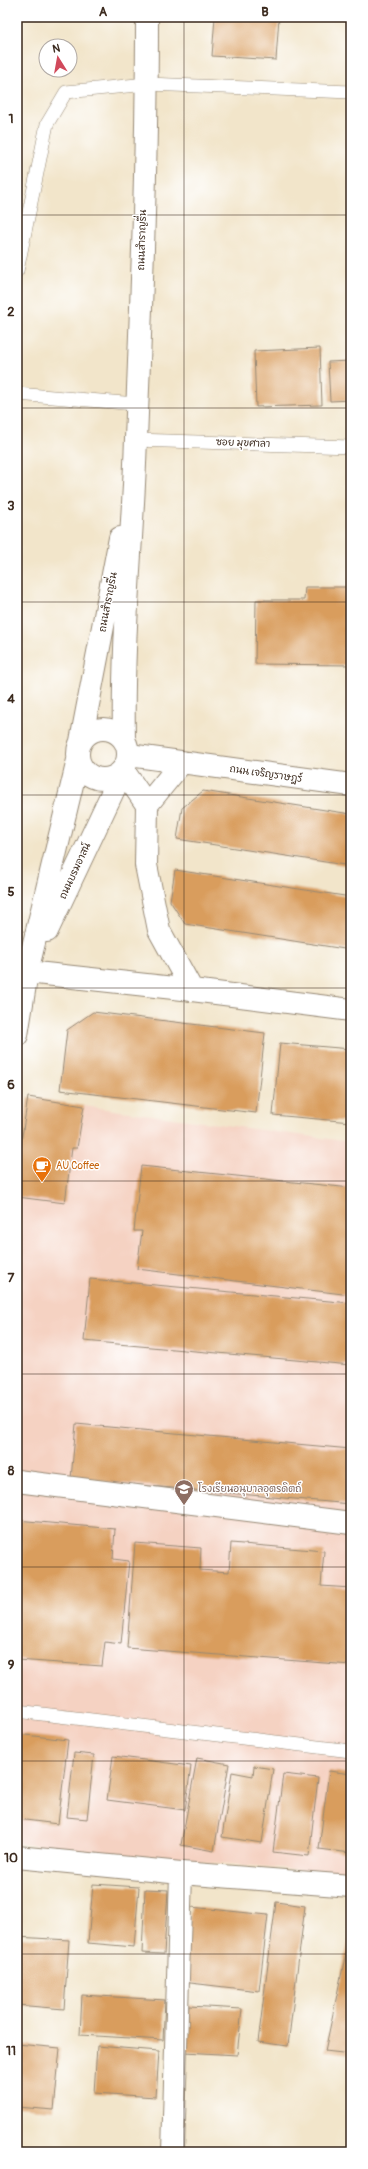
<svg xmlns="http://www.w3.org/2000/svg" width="368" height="2169" viewBox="0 0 368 2169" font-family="Pangolin,'Playpen Sans Thai',sans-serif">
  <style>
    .built { fill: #f5d2c2 }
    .building { fill: #d99d5d }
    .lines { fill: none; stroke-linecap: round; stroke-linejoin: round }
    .service-casing { stroke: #968874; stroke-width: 14 }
    .minor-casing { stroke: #968874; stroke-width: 24 }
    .tertiary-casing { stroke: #968874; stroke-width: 24 }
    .service { stroke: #fff; stroke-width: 13 }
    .minor { stroke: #fff; stroke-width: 22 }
    .tertiary { stroke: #fff; stroke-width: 22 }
    .grid { fill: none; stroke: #3b2a1e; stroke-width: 1; stroke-opacity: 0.55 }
    .labels { text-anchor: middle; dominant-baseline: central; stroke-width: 3; stroke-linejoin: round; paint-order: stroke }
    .street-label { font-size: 10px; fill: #3b2a1e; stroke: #fff }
    .food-label { font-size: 10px; fill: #c56008; stroke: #fff; text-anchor: start }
    .education-label { font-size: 10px; fill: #785e54; stroke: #fff; text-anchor: start }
    .neatline { fill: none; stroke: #3b2a1e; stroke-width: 1.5 }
    .grid-label { font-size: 13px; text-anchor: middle; font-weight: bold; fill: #3b2a1e }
  </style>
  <rect width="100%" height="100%" fill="#fff"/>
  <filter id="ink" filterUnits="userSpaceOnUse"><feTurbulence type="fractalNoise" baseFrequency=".025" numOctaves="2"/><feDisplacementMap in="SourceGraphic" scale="8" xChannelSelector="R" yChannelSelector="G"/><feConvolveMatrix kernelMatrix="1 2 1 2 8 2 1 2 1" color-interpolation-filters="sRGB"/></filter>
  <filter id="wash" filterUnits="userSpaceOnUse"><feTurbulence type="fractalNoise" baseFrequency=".012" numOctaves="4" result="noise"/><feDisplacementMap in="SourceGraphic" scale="16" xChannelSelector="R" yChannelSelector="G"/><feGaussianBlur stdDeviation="0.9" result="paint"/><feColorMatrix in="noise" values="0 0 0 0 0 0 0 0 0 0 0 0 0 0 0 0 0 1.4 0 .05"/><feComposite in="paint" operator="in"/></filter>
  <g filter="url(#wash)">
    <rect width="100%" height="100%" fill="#f2e5ca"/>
    <path class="built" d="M84,1106L351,1142V1874L86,1852L17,1843V1169L22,1140L77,1148Z"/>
    <g id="blocks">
      <path class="building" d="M215,17H279L276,60L212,56Z
        M320,348L322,405L256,407L254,351Z
        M351,361V400L330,401L328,362Z
        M305,587H351V665L255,664L256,600H304Z
        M203,791L351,814V866L177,839L182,808Z
        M175,870L351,897V950L185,924L170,901Z
        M93,1012L265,1033L256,1113L60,1090L67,1030Z
        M280,1043L351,1049V1122L273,1115Z
        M28,1097L84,1106L77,1148H72L65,1203L17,1197V1169Z
        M141,1166L351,1188V1295L137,1269L142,1231H134Z
        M90,1279L351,1303V1365L84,1341Z
        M76,1424L351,1449V1504L71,1479Z
        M17,1520L115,1529L113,1559L129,1561L121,1644L105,1642L102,1666L17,1660Z
        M135,1543L201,1548L200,1570L229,1572L231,1543L324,1551L321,1586L351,1588V1665L127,1648Z
        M17,1734L68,1740L58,1824L17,1819Z
        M74,1753L94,1755L87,1819L67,1817Z
        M113,1756L191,1766L185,1810L107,1800Z
        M197,1758L229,1764L214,1851L181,1845Z
        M254,1766L273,1769L262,1843L222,1837L232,1772L253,1776Z
        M329,1771L351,1774V1853L319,1849Z
        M283,1774L318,1778L309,1856L273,1852Z
        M93,1884L139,1887L134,1947L88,1943Z
        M145,1889L168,1890L164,1954L142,1953Z
        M276,1902L305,1906L288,2046L258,2042Z
        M191,1907L268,1915L259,1991L182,1982Z
        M350,1934H351V2054L325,2051Z
        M17,1937L69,1940L64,2009L17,2005Z
        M82,1995L165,2000L163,2040L80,2035Z
        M189,2006L242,2009L237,2055L185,2052Z
        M17,2044L60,2048L54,2110L17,2107Z
        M97,2046L159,2051L156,2097L94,2093Z
        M17,2148L32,2151V2152H17Z"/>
    </g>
  </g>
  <g filter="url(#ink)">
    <use href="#blocks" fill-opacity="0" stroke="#968874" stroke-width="1"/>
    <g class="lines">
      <g class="service-casing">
        <path id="service" d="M17,271L47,124L66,92L147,84L351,92
          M17,394L136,404
          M135,440L351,447
          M17,1711L351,1751"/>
      </g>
      <g class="minor-casing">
        <path id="minor" d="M129,755L351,785
          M123,770L147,805L146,865L159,930L192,990L351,1010
          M147,805L182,762
          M27,972L192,990
          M17,1481L351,1523
          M17,1857L181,1873L351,1886
          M173,2152L181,1873"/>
      </g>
      <g class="tertiary-casing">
        <path id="tertiary" d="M78 754a25 25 0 1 1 50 0a25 25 0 1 1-50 0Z
          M124,739C122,647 131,555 135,464C141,315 147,166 147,17
          M81,741L120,538
          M47,931L123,770
          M17,1035L27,972L78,760"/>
      </g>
      <use href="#service" class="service"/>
      <use href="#minor" class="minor"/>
      <use href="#tertiary" class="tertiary"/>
    </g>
  </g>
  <path class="grid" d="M184,17V2152M17,215H351M17,408H351M17,602H351M17,795H351M17,988H351M17,1181H351M17,1374H351M17,1567H351M17,1761H351M17,1954H351"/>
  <defs>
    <g id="cafe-pin" transform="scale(1)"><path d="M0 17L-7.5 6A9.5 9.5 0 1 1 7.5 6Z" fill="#e8710a" stroke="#fff"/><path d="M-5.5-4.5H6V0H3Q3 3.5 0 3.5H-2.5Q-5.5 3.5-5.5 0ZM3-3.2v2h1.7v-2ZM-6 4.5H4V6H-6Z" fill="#fff"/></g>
    <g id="school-pin" transform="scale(1)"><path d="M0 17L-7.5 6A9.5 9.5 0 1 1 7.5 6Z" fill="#8d6e63" stroke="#fff"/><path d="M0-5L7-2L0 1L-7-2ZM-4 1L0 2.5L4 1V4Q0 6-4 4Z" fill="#fff"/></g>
  </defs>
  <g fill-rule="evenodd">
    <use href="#cafe-pin" x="42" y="1166"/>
    <use href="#school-pin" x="184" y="1489"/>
  </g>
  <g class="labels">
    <g class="street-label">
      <text transform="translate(142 240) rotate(-88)">ถนนสำราญรื่น</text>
      <text transform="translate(243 443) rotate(2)">ซอย มุขศาลา</text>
      <text transform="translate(108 602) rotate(-79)">ถนนสำราญรื่น</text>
      <text transform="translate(266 774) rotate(8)">ถนน เจริญราษฎร์</text>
      <text transform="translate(75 871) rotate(-65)">ถนนบรมอาสน์</text>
    </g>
    <g class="food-label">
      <text x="56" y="1166">AU Coffee</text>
    </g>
    <g class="education-label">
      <text x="198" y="1489">โรงเรียนอนุบาลอุตรดิตถ์</text>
    </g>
  </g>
  <rect width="368" height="2169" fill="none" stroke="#fff" stroke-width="44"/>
  <g transform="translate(58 58) rotate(349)"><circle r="19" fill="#ffffff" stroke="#b1aaa5"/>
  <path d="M0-3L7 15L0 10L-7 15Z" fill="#d1495b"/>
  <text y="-6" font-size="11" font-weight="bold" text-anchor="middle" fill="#3b2a1e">N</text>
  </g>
  <rect x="22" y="22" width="324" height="2125" class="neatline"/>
  <g class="grid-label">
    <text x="103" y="16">A</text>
    <text x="265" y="16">B</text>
    <text x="11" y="123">1</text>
    <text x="11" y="316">2</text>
    <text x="11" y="510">3</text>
    <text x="11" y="703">4</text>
    <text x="11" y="896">5</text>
    <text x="11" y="1089">6</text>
    <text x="11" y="1282">7</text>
    <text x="11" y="1475">8</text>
    <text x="11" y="1669">9</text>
    <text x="11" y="1862">10</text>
    <text x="11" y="2055">11</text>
  </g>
</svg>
